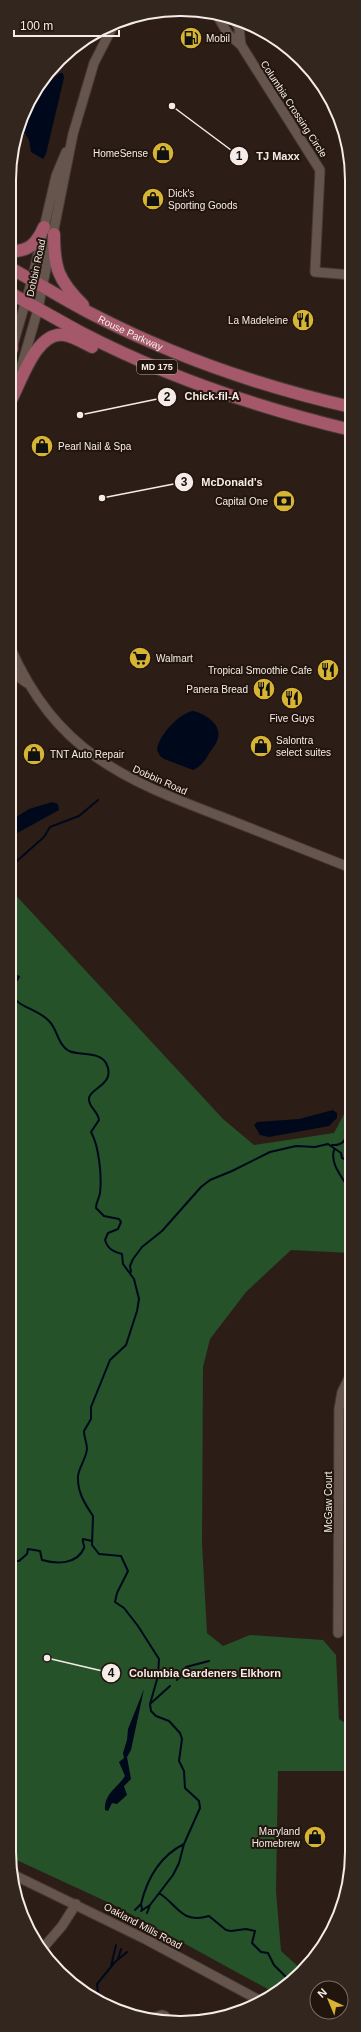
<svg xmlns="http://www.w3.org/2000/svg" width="361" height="2032" viewBox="0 0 361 2032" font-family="Helvetica,sans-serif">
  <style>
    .green { fill: #255229 }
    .water { fill: #00091b }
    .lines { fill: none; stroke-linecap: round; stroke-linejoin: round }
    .stream { stroke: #00091b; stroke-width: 2 }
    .minor-casing { stroke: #463a35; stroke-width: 11 }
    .major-casing { stroke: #463a35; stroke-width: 14 }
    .minor { stroke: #66554d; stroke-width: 9 }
    .major { stroke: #a4586a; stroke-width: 12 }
    .labels { text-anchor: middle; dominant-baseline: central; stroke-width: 4; stroke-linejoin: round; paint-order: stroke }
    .shield { fill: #22150d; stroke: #b6aca6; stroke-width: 1 }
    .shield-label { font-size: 9px; font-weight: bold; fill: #f6ece7 }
    .poi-label { font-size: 10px; fill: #f6ece7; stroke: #22150d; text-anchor: start }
    .street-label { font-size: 10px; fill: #f6ece7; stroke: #22150d }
    .rim { fill: none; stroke: #f6ece7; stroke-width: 2 }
    .leader { fill: none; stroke: #f6ece7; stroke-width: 1.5 }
    .callout-dot { fill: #f6ece7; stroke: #22150d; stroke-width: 1.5 }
    .mark-label { font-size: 12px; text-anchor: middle; font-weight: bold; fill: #111 }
    .callout-label { font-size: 11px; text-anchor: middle; font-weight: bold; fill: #f6ece7; stroke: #22150d; stroke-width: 4; stroke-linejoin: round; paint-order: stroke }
  </style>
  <rect width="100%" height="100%" fill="#2c1e16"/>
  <path class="green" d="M10,889L223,1119L254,1145L334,1133L351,1101V1253L291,1250L246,1292L210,1339L203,1367L202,1543L207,1633L223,1646L250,1635L323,1640L336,1655L339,1719L351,1727V1771H278L276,1891L281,1951L302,1970L293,1981L273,1992L114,1905L10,1857Z"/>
  <path class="water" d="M60,73H63L64,78L46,154L43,159L31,152L29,140L22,129V124L47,83Z
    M193,711C204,713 222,724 218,738C217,743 213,748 210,752C206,759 201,767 193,770L164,759L160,756L157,750C158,736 179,713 193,711Z
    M52,802L58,804L59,810L10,837V821L29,809Z
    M333,1110L337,1113V1118L329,1126L269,1137L260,1135L254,1125L257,1122L299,1119Z
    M351,1664V1717C344,1712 346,1675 348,1666Z
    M144,1689L131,1750L127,1757L131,1779L124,1786L127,1795L117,1804L112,1803L108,1811L105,1810C104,1794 117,1788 125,1776L119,1762L124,1758L123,1753L127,1740L128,1729Z"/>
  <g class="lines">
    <path class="stream" d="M10,870L17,861L44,837L50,827L79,816L98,800
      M10,990L19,977L10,973
      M10,994C19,1008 38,1009 49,1021C58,1030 57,1044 69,1051C80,1056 99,1051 106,1063C117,1084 90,1088 89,1098C88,1107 98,1111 99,1120L91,1132C99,1146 102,1176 100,1193C99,1199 96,1202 96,1208L104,1216L119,1219L121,1222L118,1229L108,1233L105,1240C108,1249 112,1251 122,1254L123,1264L134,1279L139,1299L137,1311L126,1345L110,1360L91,1407V1419L84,1431C84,1438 87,1442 87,1449C86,1459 79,1467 78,1476C77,1492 85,1504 93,1516L92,1545L99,1554L121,1556L128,1571L117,1593L115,1602L124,1608L138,1626L159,1659L158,1676L150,1704L151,1711L156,1716L169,1721L180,1733L182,1739L179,1761L184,1771L185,1788L199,1801L200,1808L184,1844L179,1863L173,1875L150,1905L147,1913
      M332,1145C342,1146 349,1139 346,1128L351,1125
      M334,1150C330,1163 341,1176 348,1187L351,1188
      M131,1272L130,1266L133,1259L142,1247L162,1231L201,1187L210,1180L232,1171L270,1152L296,1146L315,1147L328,1144L341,1153L342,1158L347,1160L351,1157
      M9,1561H19L27,1554L28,1549L40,1551L42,1560C56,1564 77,1565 84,1548C85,1545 82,1543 83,1539L92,1541
      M177,1680L186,1667L209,1661
      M150,1704L170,1686
      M159,1893C179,1906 181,1924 209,1916L226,1930L231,1931L246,1929L255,1931L252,1943L261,1952L268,1953L274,1965L291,1982
      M141,1904C147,1879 160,1856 184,1844
      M135,1910L141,1904L142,1909
      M141,1911L150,1905
      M118,1959L121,1949
      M111,1966L116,1945
      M99,2002L97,1984L115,1962L127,1952"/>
    <g class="minor-casing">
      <path id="minor" d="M217,15L228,34L241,45L320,170L315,272L352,275
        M235,20L239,28L241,45
        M10,355L32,280L56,176L66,152
        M19,375L38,309L73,134L94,63L113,26
        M10,647C56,751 122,779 222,817C265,834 308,851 351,868
        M10,671L27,683
        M338,1633L339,1409L342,1392L351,1374
        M14,1875L145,1939L259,2000
        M43,1948L62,1926L76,1904
        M153,2018L162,2015L165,2016L169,2023"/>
    </g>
    <g class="major-casing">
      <g id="major">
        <path d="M54,234C54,268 58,280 83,305"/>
        <path d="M10,251C29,252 37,243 44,227"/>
        <path id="s1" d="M10,268C38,283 65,300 92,314C173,356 263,387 351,407"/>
        <path d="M10,293C34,306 58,320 82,333C167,377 259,408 351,430"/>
        <path d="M10,316L12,349"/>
        <path d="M12,398C22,379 37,331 64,335C73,336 84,343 92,347"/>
      </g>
    </g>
    <use href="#minor" class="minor"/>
    <use href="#major" class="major"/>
  </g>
  <defs>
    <g id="fuel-disc" transform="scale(1.15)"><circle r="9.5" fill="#d8b434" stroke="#22150d"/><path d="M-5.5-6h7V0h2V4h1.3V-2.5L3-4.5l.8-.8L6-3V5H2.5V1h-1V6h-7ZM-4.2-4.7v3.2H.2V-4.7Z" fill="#111"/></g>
    <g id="shop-disc" transform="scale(1.15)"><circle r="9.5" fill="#d8b434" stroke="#22150d"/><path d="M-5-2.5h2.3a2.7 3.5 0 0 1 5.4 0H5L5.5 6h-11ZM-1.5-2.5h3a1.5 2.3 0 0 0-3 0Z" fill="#111"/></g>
    <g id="restaurant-disc" transform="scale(1.15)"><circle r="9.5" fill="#d8b434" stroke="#22150d"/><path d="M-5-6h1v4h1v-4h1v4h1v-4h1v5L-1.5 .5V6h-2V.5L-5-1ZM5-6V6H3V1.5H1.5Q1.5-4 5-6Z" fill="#111"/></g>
    <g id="bank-disc" transform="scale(1.15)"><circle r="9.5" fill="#d8b434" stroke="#22150d"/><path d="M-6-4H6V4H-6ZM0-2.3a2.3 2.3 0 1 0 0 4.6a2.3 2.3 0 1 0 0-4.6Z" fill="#111"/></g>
    <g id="supermarket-disc" transform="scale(1.15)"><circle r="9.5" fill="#d8b434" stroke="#22150d"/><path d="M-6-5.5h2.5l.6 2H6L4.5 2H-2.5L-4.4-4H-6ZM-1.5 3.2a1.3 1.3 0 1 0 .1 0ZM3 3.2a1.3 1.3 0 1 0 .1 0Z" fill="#111"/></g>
  </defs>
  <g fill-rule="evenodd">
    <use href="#fuel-disc" x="191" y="38"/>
    <use href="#shop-disc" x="163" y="153"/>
    <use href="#shop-disc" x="153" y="199"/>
    <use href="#restaurant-disc" x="303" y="320"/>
    <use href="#shop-disc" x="42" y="446"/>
    <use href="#bank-disc" x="284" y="501"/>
    <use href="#supermarket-disc" x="140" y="658"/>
    <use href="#restaurant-disc" x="328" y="670"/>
    <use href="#restaurant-disc" x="264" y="689"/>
    <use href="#restaurant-disc" x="292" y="698"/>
    <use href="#shop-disc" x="261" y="746"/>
    <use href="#shop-disc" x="34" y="754"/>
    <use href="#shop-disc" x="315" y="1837"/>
  </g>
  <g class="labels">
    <rect class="shield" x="137" y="360" width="40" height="14" rx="3"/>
    <g class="shield-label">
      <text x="157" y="367">MD 175</text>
    </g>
    <g class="poi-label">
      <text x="206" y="38">Mobil</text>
      <text x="148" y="153" text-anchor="end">HomeSense</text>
      <text x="168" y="193">Dick's<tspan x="168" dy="12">Sporting Goods</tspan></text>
      <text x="288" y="320" text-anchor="end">La Madeleine</text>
      <text x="58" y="446">Pearl Nail &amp; Spa</text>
      <text x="268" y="501" text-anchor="end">Capital One</text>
      <text x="156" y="658">Walmart</text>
      <text x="312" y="670" text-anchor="end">Tropical Smoothie Cafe</text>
      <text x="248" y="689" text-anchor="end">Panera Bread</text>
      <text x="292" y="718" text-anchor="middle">Five Guys</text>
      <text x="276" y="740">Salontra<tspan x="276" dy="12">select suites</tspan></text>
      <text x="50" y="754">TNT Auto Repair</text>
      <text x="300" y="1831" text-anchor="end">Maryland<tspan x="300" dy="12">Homebrew</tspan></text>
    </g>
    <g class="street-label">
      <text transform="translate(294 109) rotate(57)">Columbia Crossing Circle</text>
      <text transform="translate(36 268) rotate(-78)">Dobbin Road</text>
      <text stroke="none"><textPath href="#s1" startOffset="137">Rouse Parkway</textPath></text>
      <text transform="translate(160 780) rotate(24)">Dobbin Road</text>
      <text transform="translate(328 1502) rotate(-90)">McGaw Court</text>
      <text transform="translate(143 1926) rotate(28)">Oakland Mills Road</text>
    </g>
  </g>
  <path d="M0 0H361V2032H0ZM180 16H181A164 164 0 0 1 345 180V1852A164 164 0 0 1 181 2016H180A164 164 0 0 1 16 1852V180A164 164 0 0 1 180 16Z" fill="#33261e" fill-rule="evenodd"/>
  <path class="rim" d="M180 16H181A164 164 0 0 1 345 180V1852A164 164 0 0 1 181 2016H180A164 164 0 0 1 16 1852V180A164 164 0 0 1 180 16Z"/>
  <path class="leader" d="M172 106L239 156M80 415L167 397M102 498L184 482M47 1658L111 1673"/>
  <g class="callout-dot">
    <circle cx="172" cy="106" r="4"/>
    <circle cx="80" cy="415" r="4"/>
    <circle cx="102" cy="498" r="4"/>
    <circle cx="47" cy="1658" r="4"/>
    <circle cx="239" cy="156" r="10"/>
    <circle cx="167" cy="397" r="10"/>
    <circle cx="184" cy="482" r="10"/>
    <circle cx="111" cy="1673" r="10"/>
  </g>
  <g class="mark-label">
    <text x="239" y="160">1</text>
    <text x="167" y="401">2</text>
    <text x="184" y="486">3</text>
    <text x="111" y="1677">4</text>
  </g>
  <g class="callout-label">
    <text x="278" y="160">TJ Maxx</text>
    <text x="212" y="400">Chick-fil-A</text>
    <text x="232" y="486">McDonald's</text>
    <text x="205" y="1677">Columbia Gardeners Elkhorn</text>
  </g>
  <g transform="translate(329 2000) rotate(316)"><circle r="19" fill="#22150d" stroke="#776b64"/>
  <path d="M0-3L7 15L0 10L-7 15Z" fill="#d8b434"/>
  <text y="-6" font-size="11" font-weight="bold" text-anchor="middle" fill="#f6ece7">N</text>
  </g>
  <path d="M14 30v6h105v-6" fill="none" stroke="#f6ece7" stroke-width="2"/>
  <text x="20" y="30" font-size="12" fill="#f6ece7" stroke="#22150d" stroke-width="3" paint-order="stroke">100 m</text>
</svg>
